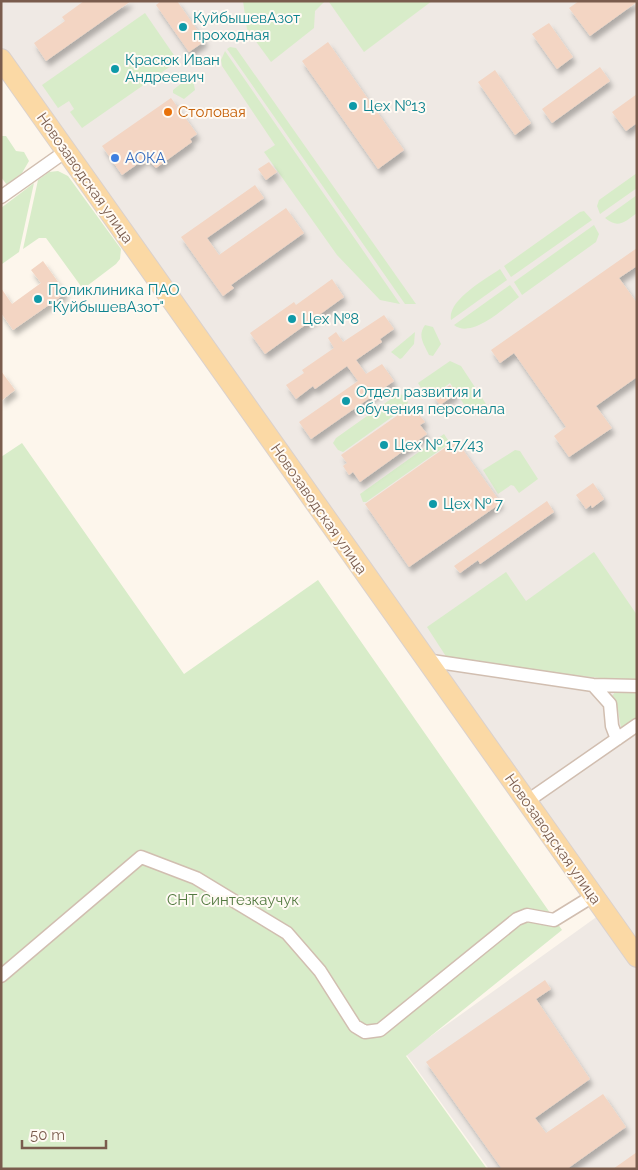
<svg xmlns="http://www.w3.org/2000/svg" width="638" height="1170" viewBox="0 0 638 1170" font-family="Raleway,sans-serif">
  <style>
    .industrial { fill: #efe9e4 }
    .green { fill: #d8ecc9 }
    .building { fill: #f3d5c3; filter: url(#shadow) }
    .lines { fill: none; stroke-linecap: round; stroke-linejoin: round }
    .minor-casing { stroke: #d1beb0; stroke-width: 15 }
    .primary-casing { stroke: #dad1cd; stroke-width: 22 }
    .minor { stroke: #fff; stroke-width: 12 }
    .primary { stroke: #fbd9a5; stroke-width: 20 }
    .culture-dot { fill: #0f9aa8; stroke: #fffaf3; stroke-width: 2 }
    .food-dot { fill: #e8710a; stroke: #fffaf3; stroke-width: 2 }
    .shop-dot { fill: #3f7fe0; stroke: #fffaf3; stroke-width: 2 }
    .labels { text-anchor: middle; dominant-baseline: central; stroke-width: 4; stroke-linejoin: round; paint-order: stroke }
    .culture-label { font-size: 15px; fill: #0d838f; stroke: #fffaf3; text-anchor: start }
    .food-label { font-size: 15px; fill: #c56008; stroke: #fffaf3; text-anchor: start }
    .shop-label { font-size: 15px; fill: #366cbe; stroke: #fffaf3; text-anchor: start }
    .street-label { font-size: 15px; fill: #7a5c4d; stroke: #fffaf3 }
    .park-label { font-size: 15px; fill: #537a41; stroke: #fffaf3 }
  </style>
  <defs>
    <filter id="shadow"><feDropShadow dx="3" dy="5.5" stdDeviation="2.5" flood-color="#0004"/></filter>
  </defs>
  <rect width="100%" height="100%" fill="#fdf6ec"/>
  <path class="industrial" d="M1,1H637V957L1,55Z
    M602,913L637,962V1169H489L406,1054Z"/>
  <path class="green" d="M243,1H432L364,52L329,2L325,1L315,11L314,28L271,62L247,29Z
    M145,13L178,61L82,128L70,112L74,109L69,101L58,108L42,85Z
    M230,47L236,48L416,304H405L227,49Z
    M225,51L400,304L380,300L337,255L264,152L275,145L222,66L221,60Z
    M192,75L195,90L184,99L173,93V90Z
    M1,136H6L16,151L24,152L29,161L22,173L7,185L1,177Z
    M58,171L68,176L121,249L120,259L116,264L83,289L46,238H39L23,249L38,180L49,172Z
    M637,173V188L600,214L597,206L599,200Z
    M34,183L19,252L2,264L1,208Z
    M637,195V213C625,222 618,229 605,218Z
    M584,211L592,220L511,277L504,266L580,212Z
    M594,225L599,234L596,242L522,295L514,282Z
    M500,269L507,280L451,320C447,300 486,279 500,269Z
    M510,285L519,297C503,309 472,339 454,325Z
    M425,325L433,327L441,344L433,356L429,355C424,344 417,336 425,325Z
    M415,332L414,344L402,358L400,359L391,352Z
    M450,361L461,366L486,404L471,415L450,383L428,399L418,383Z
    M398,394L403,395L408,402L406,407L343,452L338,450L333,443L336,438Z
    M444,434L450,443L366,502H363L360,494Z
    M22,443L184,674L318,580L562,930L406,1056L487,1169H1V457Z
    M515,450L520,451L538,479L519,493L514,486L511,485L498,494L483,470Z
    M594,552L637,615V682L454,662L447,658L427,627L506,572L526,601Z
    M616,691L637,693V717L621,728L618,710L612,696Z"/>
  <path class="building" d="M84,1H131L46,61L34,43L65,21L62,17Z
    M161,1H177L205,41L189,52L156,5Z
    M579,1H637V2L590,36L569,8Z
    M549,23L573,57L557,69L532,34Z
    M328,42L404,150L378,169L302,61Z
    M600,67L610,81L552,123L542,109Z
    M495,70L531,123L515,135L478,82Z
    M637,94V123L626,131L612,112Z
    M171,98L197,134L190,139L192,142L156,168L146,158L122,175L102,146Z
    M269,162L277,172L266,180L258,169Z
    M255,185L264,198L207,238L219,255L286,208L304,233L231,285L234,288L223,296L181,237Z
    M637,248V266L619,278L637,303V377L596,406L612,428L569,457L554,436L566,427L514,353L500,363L491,350Z
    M43,261L66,293L13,330L1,313V288L12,304L41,283L31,270Z
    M332,279L344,297L265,354L250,333L294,302L296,305Z
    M384,315L394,329L380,339L382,342L356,360L366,374L382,364L394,381L311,439L299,422L358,381L347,366L315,389L313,386L296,399L286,385L304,373L302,370L334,348L328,338L336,332L343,342Z
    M1,371L15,390L1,401Z
    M450,385L456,394L440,405L433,396Z
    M408,408L414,416L419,413L421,417L425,422L420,425L427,434L360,482L353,472L349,475L343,466L347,463L341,455Z
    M456,440L501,503L409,567L365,504Z
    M593,483L604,499L592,508L591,505L586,509L576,495Z
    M547,501L554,512L480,564L478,560L460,573L454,566Z
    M545,980L551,989L536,999L590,1079L535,1118L546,1133L603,1094L626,1127L567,1169H502L426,1062Z
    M637,1152V1169H613Z"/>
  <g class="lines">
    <g class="minor-casing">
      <path id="minor" d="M1,197L66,151
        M425,660L593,685L637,686
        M593,685L610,704L612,726L617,739
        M526,802L637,725
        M1,976L141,857L196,878L287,933L320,971L355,1026L365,1032L380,1030L517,919L527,915L554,920L593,896"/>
    </g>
    <g class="primary-casing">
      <path id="primary" d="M1,59L637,957"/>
    </g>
    <use href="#minor" class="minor"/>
    <use href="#primary" class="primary"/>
  </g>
  <g class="culture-dot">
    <circle cx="183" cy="27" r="5"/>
    <circle cx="115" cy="69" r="5"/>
    <circle cx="353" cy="106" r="5"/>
    <circle cx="38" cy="299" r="5"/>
    <circle cx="292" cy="319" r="5"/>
    <circle cx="346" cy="401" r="5"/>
    <circle cx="384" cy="445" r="5"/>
    <circle cx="433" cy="504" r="5"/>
  </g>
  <circle class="food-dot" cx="168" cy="112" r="5"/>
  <circle class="shop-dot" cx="115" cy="158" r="5"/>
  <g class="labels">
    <g class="culture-label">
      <text x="193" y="18">КуйбышевАзот<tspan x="193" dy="17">проходная</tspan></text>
      <text x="125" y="60">Красюк Иван<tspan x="125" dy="17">Андреевич</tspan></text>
      <text x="363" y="106">Цех №13</text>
      <text x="48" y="290">Поликлиника ПАО<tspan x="48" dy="17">"КуйбышевАзот"</tspan></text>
      <text x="302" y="319">Цех №8</text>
      <text x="356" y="392">Отдел развития и<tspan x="356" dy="17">обучения персонала</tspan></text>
      <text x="394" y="445">Цех № 17/43</text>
      <text x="443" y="504">Цех № 7</text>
    </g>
    <g class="food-label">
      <text x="178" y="112">Столовая</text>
    </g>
    <g class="shop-label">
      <text x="125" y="158">АОКА</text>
    </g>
    <g class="street-label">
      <text transform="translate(85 178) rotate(55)">Новозаводская улица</text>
      <text transform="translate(319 509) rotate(55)">Новозаводская улица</text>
      <text transform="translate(553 839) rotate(55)">Новозаводская улица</text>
    </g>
    <g class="park-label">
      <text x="233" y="900">СНТ Синтезкаучук</text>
    </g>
  </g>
  <rect width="638" height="1170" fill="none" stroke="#7a5c4d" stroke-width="5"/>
  <path d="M22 1140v8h84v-8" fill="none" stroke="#7a5c4d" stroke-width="2.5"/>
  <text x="30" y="1140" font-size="15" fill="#7a5c4d" stroke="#fffaf3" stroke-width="4" paint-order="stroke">50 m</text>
</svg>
